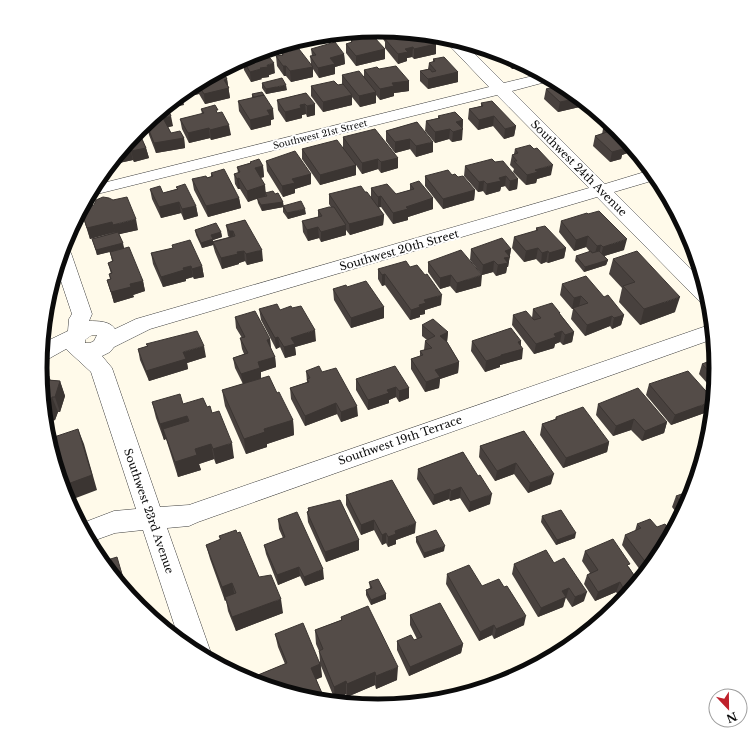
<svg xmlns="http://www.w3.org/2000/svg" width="756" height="736" viewBox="0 0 756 736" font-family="'Libre Baskerville',serif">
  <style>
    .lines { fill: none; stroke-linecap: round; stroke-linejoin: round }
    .minor-casing { stroke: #3e3e3e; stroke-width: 1 }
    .minor { fill: #fff; fill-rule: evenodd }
    .wall { fill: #48413e }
    .shaded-wall { fill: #3b3532 }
    .building { fill: #544c48; stroke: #3b3532 }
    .labels { text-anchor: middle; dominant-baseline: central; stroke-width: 4; stroke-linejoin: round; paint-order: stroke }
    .far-street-label { font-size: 9px; fill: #0b0b0b; stroke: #fff }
    .street-label { font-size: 11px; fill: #0b0b0b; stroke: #fff }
    .rim { fill: none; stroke: #0b0b0b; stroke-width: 5 }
  </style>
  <rect width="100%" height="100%" fill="#fffaea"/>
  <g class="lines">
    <g class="minor-casing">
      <path id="minor" d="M346,33L344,37L275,53L269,50L312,36Z
        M444,37L463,42L504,83L541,74L553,80L512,91L605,184L651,170L658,179L614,192L703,281L710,304L701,303L597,197L150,329L114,347L110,352L102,356L112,368L160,507L189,505L712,324L713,339L198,522L189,526L167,528L211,653L208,659L190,649L179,639L143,530L115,533L90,542L80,524L114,511L136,509L91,372L66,349L50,358L41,359L43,343L68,331L69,319L72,314L57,269L63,247L68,249L71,253L92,314L89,321C98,321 110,321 115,329L136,319L589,188L497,95L89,196L95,185L489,87L445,41L443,38ZM92,335H97L94,341L90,343H85V340Z"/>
    </g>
    <use href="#minor" class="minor"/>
  </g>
  <path class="wall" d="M383,30L421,34V39L418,40L419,41L436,44V54L414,59L412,57L407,58V61L398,64L385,48V42L383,39Z
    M351,38H367L385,49V59L356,66L346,53V44L351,43Z
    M311,49L344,54L345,64L335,67V74L319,78L313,69V77L291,82L286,76H284L277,66L276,56L282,55V53L311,64L310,56H312Z
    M501,54L508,56L526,65L512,69L501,57Z
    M433,59L458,72V82L428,89L420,81V71L428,69L429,63L433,62Z
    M243,60L275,73L269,75V77L261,78L262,79L251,82L244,70Z
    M379,69L409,81V91L394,93V96L380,100L376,95V103L360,107L352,97V105L323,112L311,96V86L338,85L342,84V75L364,78V70Z
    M222,70L227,79L230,98L205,104L199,94L194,95L189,88Z
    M262,83L287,90L266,94L262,88Z
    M546,89L584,106L558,112L544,99Z
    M306,93L315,115L307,117L306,114L302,115V118L286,122L278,110L277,100Z
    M252,94L274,119L271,120V125L251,130L239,111L238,101L252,98Z
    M481,103L516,126L514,136L504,139L493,126L478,130L468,119L469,109L481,106Z
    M201,109L218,113L231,135L211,140L210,138L189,143L182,129L180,119L202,114Z
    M162,110L173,126L168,127L171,133L184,138L185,148L156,153L149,135L147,125L152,124L151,119Z
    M438,116L463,120L462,140L452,142L449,139L435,143L425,131L426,121L438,118Z
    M417,122L433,152L416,157L410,149L395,153L386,141V131Z
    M603,129L633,151L622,155L621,159L610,162L593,146L595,136L602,134Z
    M138,130L146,148L149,158L134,162L133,160L119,163L116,157Z
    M343,137L398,158V168L381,173L378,169L362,174L356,165V175L320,185L302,159V149L343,147Z
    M515,149L551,175L537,179L536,183L526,185L513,172L514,169L510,165L512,155L514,154Z
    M266,161L311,174V184L295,189V193L283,197L267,171Z
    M250,162L263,166L264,177L260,178L266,193L275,194L283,202V206L306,214L288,219L283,212V207L262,211L258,203L257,198L248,202L240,189H238L235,184L234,174L238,173L237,167L250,163Z
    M495,162L518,179L517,189L509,191L505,186L501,187L500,191L486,195L483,191L478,192L464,176L465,166Z
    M211,173L239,198L241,208L208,217L194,190L192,179L211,177Z
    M452,175L458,177L475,190L474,200L443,209L425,186V176Z
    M410,184L433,198V209L408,217V220L393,224L381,207H378L384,215L383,225L350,235L346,230V235L321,242L319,238L308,241L303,232L302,221L318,217V210L331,207L329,204V194L365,192L371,198V188L396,194L410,190Z
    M176,187L196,206L198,216L184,220L181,213L161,218L152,199L150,189L163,193L177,189Z
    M666,195H667L676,212L673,209L668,210L664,206Z
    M81,211L138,230L119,234L124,248L143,281L145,291L133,295L134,297L114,303L107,280L110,279L109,274H111L108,263L112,261L110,252L97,255L92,239L115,232L90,239Z
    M245,220L263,261L247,265L245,261L239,263V264L222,269L215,252L213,245L202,248L196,235L195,230L221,232L222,237L213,240V241L229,237L228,236L226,225Z
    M561,221L624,250L604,256L608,260L606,265L584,272L575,261L576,256L590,252L586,247L574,251L559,232Z
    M536,228L566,248L564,258L548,263L546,262L541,264L536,259L524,262L512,248L514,237L536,231Z
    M172,245L202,266L204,277L194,279L193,277L186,279V281L163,287L153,264L151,253L173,248Z
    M471,249H511L508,267H507L506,273L496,276L493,272L482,275L470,260Z
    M613,259L675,312L640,325L619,302L622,288L609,274Z
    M428,262L481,286L456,293L450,286L440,289L428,272Z
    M410,267L425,275L441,305L425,310V314L420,315V317L410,320L385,285L382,286L378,279V269Z
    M562,284L604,297L624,315L621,325L612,329L610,326L585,336L571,319L573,309H572L560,295Z
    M347,287L384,307V318L351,328L334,300L333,289Z
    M259,309L280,310L316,341L295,347L296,355L285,358L280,347L276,349L261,320Z
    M533,309L560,314L574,332L572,342L563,345L560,342L555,344L554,348L534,354L512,325L513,315L532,318Z
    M235,317L270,339L271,349L275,357L276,367L261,372V378L277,393L293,420L294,435L267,444V447L246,454L225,406L222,390L243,384L235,368L233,358L244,354L242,349L240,338H242L236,328Z
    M422,325L448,332L447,342L459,362L458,373L440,379L439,388L425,392L411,369V359L420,356V351L424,350L425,341L427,340L422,336Z
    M472,341H521V345L522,359L500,365V367L485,372L471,351Z
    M146,344L206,357L187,363L188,369L149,381L140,360L138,349L147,346Z
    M702,364L716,368L714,391L699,374Z
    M306,371L322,372L358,416L341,422L337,414L305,426L291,399L290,388L307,382Z
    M356,379L409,388V398L399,402L396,397L389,400V403L368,410L356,390Z
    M51,380L60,381L65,396L60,412H58L55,420L48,422L52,436L46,434Z
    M649,384L710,411L671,425L646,395Z
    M152,402L183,404L207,407L212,413L234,458L216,464L214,459L199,464L201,470L178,477L166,439L164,440L156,418Z
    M598,404L667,422L664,433L642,441L631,430L613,436L596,415Z
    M556,417L609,442L607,452L563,468L540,435L542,424L555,419Z
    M524,431L551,484L528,493L514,474L495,481L479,457L480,446Z
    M463,452L490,504L469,512L460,498L450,501L449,499L433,505L417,479L418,469Z
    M346,495L415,533L396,540V544L388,547L386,543L382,545L374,530L361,535L346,505Z
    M676,496L690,498L680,517L672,507Z
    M308,508L359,540V550L326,562L308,522L307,512L308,511Z
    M542,516L575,538L556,545L541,522Z
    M278,519L324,579L305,586L300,576L278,585L266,554L264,545L283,538L279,529Z
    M637,524L669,529L659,556L644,574H643L622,545L625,535L635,531Z
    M237,533L259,577L283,613L236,631L228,611L226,600L225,601L210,559L206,545L220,540L219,536Z
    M416,537L444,551L424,558L416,542Z
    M585,551L629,567L638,581L620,598L616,592L595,601L584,584L587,575L590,573L582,561Z
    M554,563L584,601L572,607L566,598H565L563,607L538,617L512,574L514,564Z
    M447,574L482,586L504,587L524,625L494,639L492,635L479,641L446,584Z
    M369,582L386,594V599L371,605L366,595V590L370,588Z
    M410,615L463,644L461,653L409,676L397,650V641L414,640L417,639L410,625Z
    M341,617L397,680L376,689L375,685L347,697L346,694L335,700L321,666L322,677L316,679L325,701L312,699L260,684L258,675L285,664L278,647L275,634L320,662L319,651L316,644L315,630L341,620Z"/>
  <path class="shaded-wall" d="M410,33L421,34V39L410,41Z
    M393,34V44L388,42V35Z
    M436,44V54L414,59V49Z
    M413,47L412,57L407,58V61L398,64V54L405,49Z
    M385,49V59L356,66V56Z
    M344,54L345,64L335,67V74L319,78L318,68L330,58Z
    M514,59L526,65L512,69Z
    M274,63L275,73L269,75V77L261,78L262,79L251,82L250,72L267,65Z
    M283,66H286V76H284Z
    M313,67V77L291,82L290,71Z
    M458,72V82L428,89V79Z
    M227,79L230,98L205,104L204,94L224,80Z
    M409,81V91L394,93V96L380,100V89L392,83Z
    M195,84H198L199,94L194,95L192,86Z
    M286,85L287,90L266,94V89Z
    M376,92V103L360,107L359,96Z
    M182,95L184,105L162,110L180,96Z
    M352,95V105L323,112V102Z
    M579,98L585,103L584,106L558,112L560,102Z
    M305,104L306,114L302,115V118L286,122L285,112L300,105Z
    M315,104V115L307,117V106Z
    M273,109L274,119L271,120V125L251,130L250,120L267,110Z
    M171,116L173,126L165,128L163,118Z
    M494,116L493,126L478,130L479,120Z
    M463,120L462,140L452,142L453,132L456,122Z
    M229,125L231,135L211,140L210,130Z
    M516,126L514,136L504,139L505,129Z
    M209,128L210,138L189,143L188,133Z
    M450,129L449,139L435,143V132Z
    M184,138L185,148L156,153L154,143Z
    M410,139V149L395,153V142Z
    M433,142V152L416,157V146Z
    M629,143L634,149L633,151L622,155L621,159L610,162L612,152L621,146Z
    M146,148L149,158L134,162L131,151Z
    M130,149L133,160L119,163L117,156L120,152Z
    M398,158V168L381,173V162Z
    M378,159V169L362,174V163Z
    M356,165V175L320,185V175Z
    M553,165L551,175L537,179L536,183L526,185L527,175L535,170Z
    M263,166L264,177L256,179L255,168Z
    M311,174V184L295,189V193L283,197L282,186L292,179Z
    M506,176L505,186L501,187L500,191L486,195L487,184L499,178Z
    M239,178L240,189H238L237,179Z
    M518,179L517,189L509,191L510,181Z
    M484,181L483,191L478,192L479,182Z
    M265,185L266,195L265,193V196L248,202L247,191Z
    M475,190L474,200L443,209V199Z
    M381,196V207L378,208V197Z
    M239,198L241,208L208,217L206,206Z
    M433,198V209L408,217V220L393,224V213L406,207Z
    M179,202L181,213L161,218L159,207Z
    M283,202L284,207L262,211L261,205Z
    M671,202L673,207V209L668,210Z
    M196,206L198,216L184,220L182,209Z
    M305,209L306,214L288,219L287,213Z
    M384,215L383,225L350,235L349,224Z
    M136,219L138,230L116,235L113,225Z
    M112,222L115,232L90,239L87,228Z
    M346,225V235L321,242V232Z
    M318,227L319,238L308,241L307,230Z
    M229,231H233L234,241L231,242Z
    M221,232L222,237L213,240V245L202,248L201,243L211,235Z
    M588,236L586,247L574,251L576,240Z
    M627,239L624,250L601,257L603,247Z
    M123,243L124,248L97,255L96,250Z
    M601,245L599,255L594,257L597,246Z
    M538,248L536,259L524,262L526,251Z
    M566,248L564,258L548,263L549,253Z
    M511,249L508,267H507L506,273L496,276L498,265L505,251Z
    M262,250L263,261L247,265L246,254Z
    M244,251L245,261L239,263V264L222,269L221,258L237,252Z
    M548,251L546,262L541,264L542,253Z
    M608,260L606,265L584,272L585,267Z
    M494,261L493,272L482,275L483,265Z
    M191,266L193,277L186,279V281L163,287L161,277L183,268Z
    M202,266L204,277L194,279L192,269Z
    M385,274V285L382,286V275Z
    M451,275L450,286L440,289V278Z
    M482,275L481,286L456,293L457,283Z
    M143,281L145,291L133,295L134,297L114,303L111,292L130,284Z
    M442,295L441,305L425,310V314L420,315V317L410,320L411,310L419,305L424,300Z
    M581,296L579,307L572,309L574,298Z
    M680,297L675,312L640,325L644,309Z
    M384,307V318L351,328V318Z
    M624,315L621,325L612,329L614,318Z
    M612,316L610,326L585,336L587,325Z
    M315,330L316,341L295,347L296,355L285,358L284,347L291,338Z
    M562,331L560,342L555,344L554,348L534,354L536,344L554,334Z
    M448,332L447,342L440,336Z
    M574,332L572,342L563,345L565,335Z
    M278,337L280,347L276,349L275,338Z
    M270,339L271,350L267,340Z
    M521,341L520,350L523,349L522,359L500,365V367L485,372L486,361L501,355L518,342Z
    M204,346L206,357L187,363L188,369L149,381L146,371L183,352Z
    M275,357L276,367L261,372V378L243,384L241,374L258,362Z
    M459,362L458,373L440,379L439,388L425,392L426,382L435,370Z
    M49,376L55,391L48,380Z
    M60,381L65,396L60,412L55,397Z
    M396,387V397L389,400V403L368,410V400L387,390Z
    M409,388V398L399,402V391Z
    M52,397L58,412L55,420L48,422L52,436L48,438L46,434L44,406Z
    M713,401L712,405L710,411L671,425L675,415Z
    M336,403L337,414L305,426V416Z
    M357,406L358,416L341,422V412Z
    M187,416L190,431L163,429L166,439L164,440L160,424Z
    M634,419L631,430L613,436L616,426Z
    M293,420L294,435L267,444V447L246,454L244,439L264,429Z
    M667,422L664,433L642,441L645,431Z
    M78,429L84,444L97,490L68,501L66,497L62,486Z
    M609,442L607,452L563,468L566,458Z
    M232,443L234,458L216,464L213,449Z
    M211,444L214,459L199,464L201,470L178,477L175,462L195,449Z
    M516,463L514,474L495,481L497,471Z
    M554,474L551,484L528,493L530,483Z
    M461,487L460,498L450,501L451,491Z
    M450,489L449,499L433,505L434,495Z
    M492,494L490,504L469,512L470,502Z
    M374,520V530L361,535V525Z
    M416,523L415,533L396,540V544L388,547V537L395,531Z
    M386,533V543L382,545V535Z
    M576,533L575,538L556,545L557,540Z
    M359,540V550L326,562L325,552Z
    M445,546L444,551L424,558V553Z
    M117,557L120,567L129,595L127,592Z
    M655,561L644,574H643L647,564Z
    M299,567L300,576L278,585L277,575Z
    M323,569L324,579L305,586L304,577Z
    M620,582L616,592L595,601L598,592Z
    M232,583L235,597H225L226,600L225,601L222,587Z
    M637,583L627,595L620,598L623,588Z
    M569,588L563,607L538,617L541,608L562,591Z
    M587,592L584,601L572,607L575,597Z
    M386,594V599L371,605V600Z
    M281,599L283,613L236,631L232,617Z
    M526,616L524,625L494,639L496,629Z
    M494,625L492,635L479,641L480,632Z
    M463,644L461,653L409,676L410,667Z
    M320,664L322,677L313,681L311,668Z
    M398,667L397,680L376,689V676Z
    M375,672V685L347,697V684Z
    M346,681V694L335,700L334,687Z"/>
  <path class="building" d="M384,31L412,33L419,41L431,39L436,44L414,49L413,47L405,49L408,52L398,54L385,39L395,36L393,34L388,35Z
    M365,35L367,38L374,37L385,49L356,56L346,44L352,42L351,38Z
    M335,42L344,54L330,58L335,64L318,68L310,56L316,55L311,49Z
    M299,49L313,67L290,71L286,66H283L276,56L283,55L282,53Z
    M261,56L263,59L270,58L274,63L267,65L268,67L260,68L261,69L250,72L243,60Z
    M444,57L458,72L428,79L420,71L430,69L432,72L436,71L429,63L435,61L433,59Z
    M396,66L409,81L392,83L394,86L380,89L364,70L377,67L379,69Z
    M222,70L227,79L224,80L229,88L204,94L198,84H195Z
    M359,71L376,92L359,96L342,75Z
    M282,78L286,85L266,89L262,83Z
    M334,81L338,85L343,84L352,95L323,102L311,86Z
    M562,85L566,87L579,98L560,102L546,89Z
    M262,92L264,95L254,97L252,94Z
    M306,93L315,104L307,106L305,104L300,105L301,108L285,112L277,100Z
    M264,95L273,109L267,110L270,115L250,120L238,101Z
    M492,101L516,126L505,129L494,116L479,120L469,109L483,106L481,103Z
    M215,105L218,110H216L217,113L222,112L229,125L210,130L209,128L188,133L180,119L204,113L201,109Z
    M168,109L171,116L163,118L171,133L180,131L184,138L154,143L147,125L155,123L152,118L162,110Z
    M455,112L463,120L456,122L463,129L453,132L450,129L435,132L426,121L440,118L438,116Z
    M417,122L433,142L416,146L410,139L395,142L386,131Z
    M614,126L617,129L629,143L621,146L623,149L612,152L595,136L607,132L603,129Z
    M375,129L398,158L381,162L378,159L362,163L343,137Z
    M138,130L146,148L131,151L130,149L120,152Z
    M337,140L356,165L320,175L302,149Z
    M530,145L534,149L537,148L553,165L535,170L538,172L527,175L514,161H517L512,155L518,153L515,149Z
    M295,151L311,174L292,179L295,183L282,186L266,161Z
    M259,159L263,166L255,168L265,185L247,191L239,178L237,179L234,174L240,172L237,167L251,163L250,162Z
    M492,159L495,162L503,161L518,179L510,181L506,176L499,178L501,181L487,184L484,181L479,182L465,166Z
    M224,169L239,198L206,206L192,179L206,176L207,178L213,176L211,173Z
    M448,170L452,175L455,174L458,177L463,176L475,190L443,199L425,176Z
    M419,181L433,198L406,207L408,209L393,213L381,196L378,197L371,188L387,184L396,194L414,189L410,184Z
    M185,184L196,206L182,209L179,202L159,207L150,189L160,186L163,193L178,189L176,187Z
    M361,186L365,192H367L384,215L349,224L329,194Z
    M273,191L275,194L278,193L283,202L261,205L257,198L267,196L265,193Z
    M103,197L109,198L113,200L127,197L136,219L113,225L112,222L87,228L81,210L82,208L94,205L96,200Z
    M301,201L305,209L287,213L283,206Z
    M329,207H334L346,225L321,232L318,227L307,230L302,221L322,216L318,210Z
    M599,211L627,239L603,247L601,245L597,246L588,236L576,240L561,221L587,213L588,214Z
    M245,220L262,250L246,254L244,251L237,252L238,254L221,258L213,242L235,236L233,231H229L226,225Z
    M216,223L221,232L211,235L213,239L201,243L195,230Z
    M545,226L566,248L549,253L548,251L542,253L538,248L526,251L514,237L538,230L536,228Z
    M118,232L123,243L96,250L92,239Z
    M502,238L511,249L505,251L510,257L504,258L508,263L498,265L494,261L483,265L471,249Z
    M190,240L202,266L192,269L191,266L183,268L184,270L161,277L151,253L173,248L172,245Z
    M129,247L143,281L130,284L131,287L111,292L107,280L111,279L109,274L112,273L108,263L113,261L110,252Z
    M461,250L482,275L457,283L451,275L440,278L428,262Z
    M591,251L592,253L599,251L608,260L585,267L576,256Z
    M637,251L680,297L644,309L623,286L635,282L613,259Z
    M406,261L410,267L417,265L425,275L427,274L442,295L424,300L426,303L419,305L420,307L411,310L385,274L382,275L378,269Z
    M586,276L604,297L608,295L624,315L614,318L612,316L587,325L573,308L588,303L581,296L574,298L562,284Z
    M366,281L384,307L351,318L333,289L346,285L347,287Z
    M552,303L560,313H559L574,332L565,335L562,331L554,334L556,337L536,344L513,315L526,311L534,320L541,318L533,309Z
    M277,304L280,310L291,306L292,308L301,306L315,330L291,338L295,344L284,347L278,337L275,338L259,309Z
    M255,311L270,339L267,340L275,357L258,362L260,368L241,374L233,358L248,353L240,338L245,337L235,317Z
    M433,319L448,332L440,336L447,342L459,362L435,370L440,377L426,382L411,359L423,355L420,351L432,348L425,341L435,336L422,325Z
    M511,328L521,341L518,342L523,349L501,355V356L486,361L472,341Z
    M197,331L204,346L183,352L186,359L146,371L138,349L148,346L146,344Z
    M715,359L716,368L715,378L702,364Z
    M319,366L322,372L336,368L357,406L341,412L336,403L305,416L290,388L309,382L307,379L310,378L306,371Z
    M395,366L409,388L399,391L396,387L387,390L389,393L368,400L356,379Z
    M688,371L713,399V401L675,415L649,384Z
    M41,376H49L48,380L60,381L55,397H52L49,405L44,406Z
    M269,376L277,393L279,392L293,420L264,429L265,432L244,439L222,390Z
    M638,388L667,422L645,431L634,419L616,426L598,404Z
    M180,394L183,404L203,398L207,407L210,406L212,413L219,411L232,443L213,449L211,444L195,449L197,455L175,462L163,429L189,421L187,416L160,424L152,402Z
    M583,407L609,442L566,458L542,424L557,419L556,417Z
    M78,429L92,475L62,486L48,439Z
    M524,431L554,474L530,483L516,463L497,471L480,446Z
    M463,452L478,476L480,475L492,494L470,502L461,487L451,491L450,489L434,495L418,469Z
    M392,480L416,523L395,531L396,534L388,537L386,533L382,535L374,520L361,525L346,495Z
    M693,490L690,498L685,508L676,496Z
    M340,500L359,540L325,552L307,512L309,511L308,508Z
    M561,510L576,533L557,540L542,516Z
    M297,512L323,569L304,577L299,567L277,575L264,545L285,537L278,519Z
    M650,519L657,527L665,524L669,529L674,527L663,548L662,549L660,554H659V556L655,561L647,564L625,535L641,528L637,524Z
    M236,530L237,533L240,532L259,577L271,575L281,599L232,617L225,597L236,593L232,583L222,587L206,545L221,539L219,536Z
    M436,530L445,546L424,553L416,537Z
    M613,539L630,564L627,565L638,581L637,583L623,588L620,582L598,592L587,575L598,570L585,551Z
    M546,550L554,563L564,558L587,592L575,597L569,588L562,591L566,597L541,608L514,564Z
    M104,557V561L117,557L127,592L100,559Z
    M469,565L482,586L499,579L504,587L507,586L526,616L496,629L494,625L480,632L447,574Z
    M378,579L386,594L371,600L366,590L372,588L369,582Z
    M440,603L463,644L410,667L397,641L411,635L414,640L422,637L410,615Z
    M368,606L398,667L376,676L375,672L347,684L346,681L334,687L319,651L323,649L315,630L342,620L341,617Z
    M303,623L320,664L311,668L325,700L323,701L312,699L262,684L258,675L287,663L275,634Z"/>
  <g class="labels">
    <g class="far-street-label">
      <text transform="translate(320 134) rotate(-14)">Southwest 21st Street</text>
    </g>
    <g class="street-label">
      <text transform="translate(579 168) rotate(45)">Southwest 24th Avenue</text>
      <text transform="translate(399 250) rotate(-16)">Southwest 20th Street</text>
      <text transform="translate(400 440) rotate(-19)">Southwest 19th Terrace</text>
      <text transform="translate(149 511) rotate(71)">Southwest 23rd Avenue</text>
    </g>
  </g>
  <path d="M0 0H756V736H0ZM47 368a331 331 0 1 1 662 0a331 331 0 1 1-662 0Z" fill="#fff" fill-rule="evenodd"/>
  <path class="rim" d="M47 368a331 331 0 1 1 662 0a331 331 0 1 1-662 0Z"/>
  <g transform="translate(728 708) rotate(158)"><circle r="19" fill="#ffffff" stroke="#9d9d9d"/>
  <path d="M0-3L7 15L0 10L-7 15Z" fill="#bf202b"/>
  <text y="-6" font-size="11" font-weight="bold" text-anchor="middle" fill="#0b0b0b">N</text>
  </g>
</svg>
